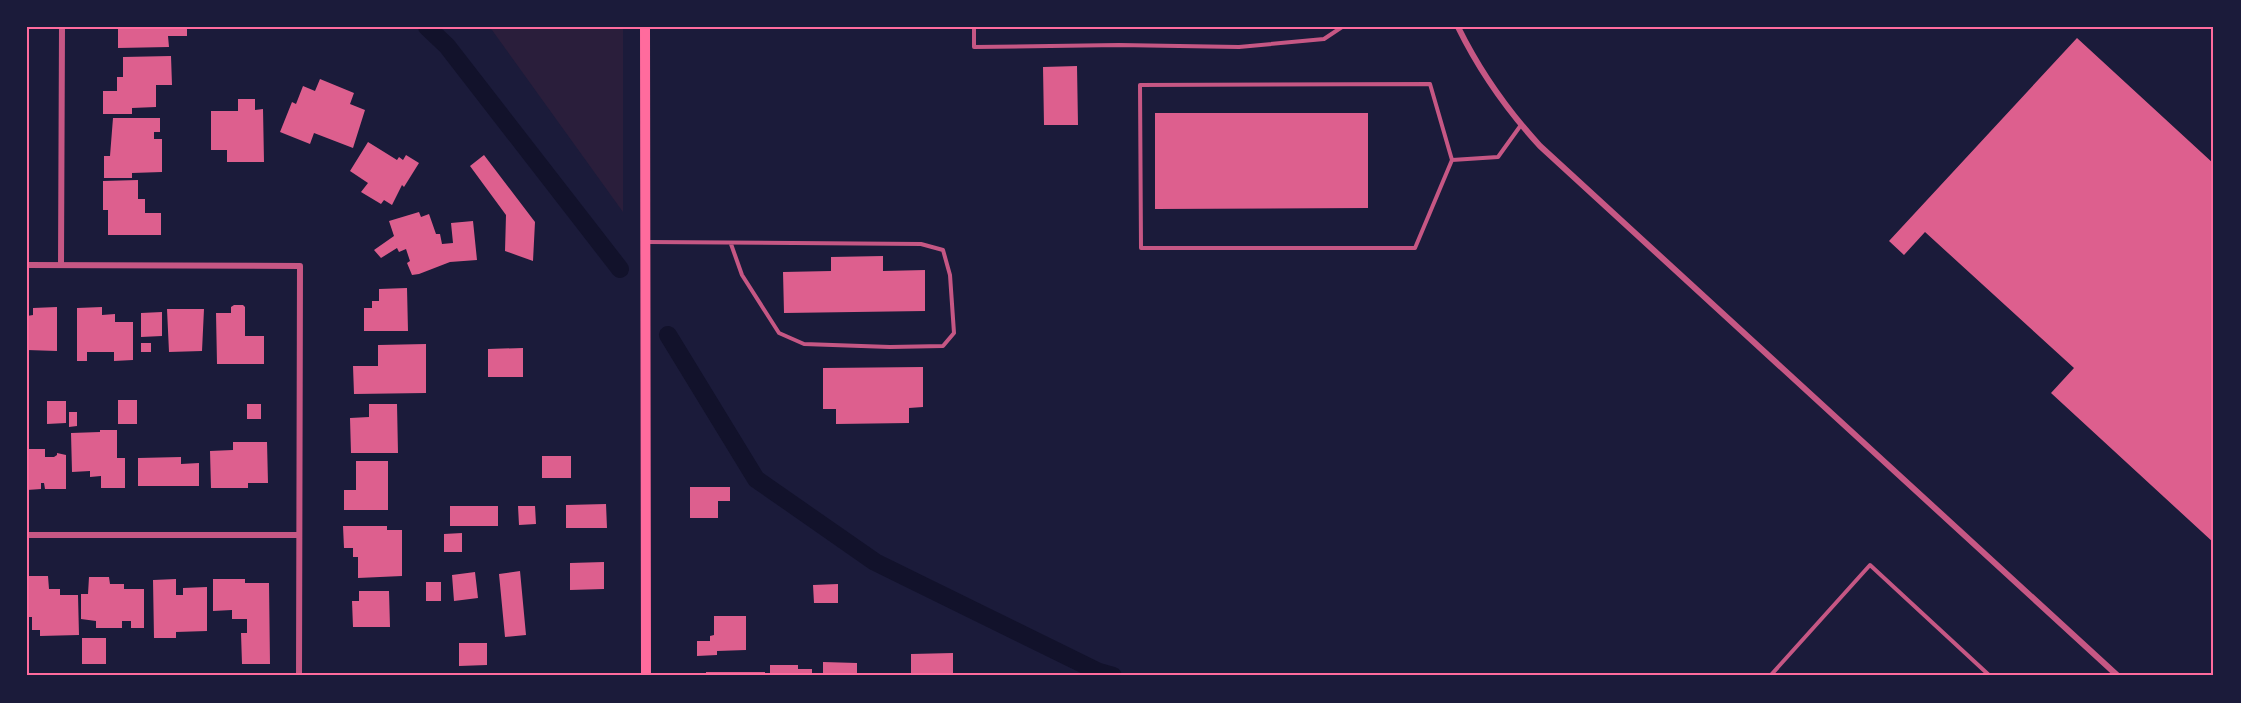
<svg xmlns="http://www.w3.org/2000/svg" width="2241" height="703" viewBox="0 0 2241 703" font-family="'Work Sans',sans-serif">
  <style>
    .green { fill: #2a1e3b }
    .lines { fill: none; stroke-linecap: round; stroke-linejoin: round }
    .canal { stroke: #12122b; stroke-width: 18 }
    .building { fill: #dd5f8e }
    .service { stroke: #c65784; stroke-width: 4 }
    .minor { stroke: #c65784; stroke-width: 6 }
    .secondary { stroke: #ff6b9d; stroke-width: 10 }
    .neatline { fill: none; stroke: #ff6b9d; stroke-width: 2 }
  </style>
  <rect width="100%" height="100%" fill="#1b1b3a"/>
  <path class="green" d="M489,27H623V212L492,30Z"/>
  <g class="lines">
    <path class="canal" d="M427,27L447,46L620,269
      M668,335L756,479L875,562L1099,672L1113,676"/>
  </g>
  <path class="building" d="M130,27H187V36H168L169,47L118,48V29H130Z
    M2077,38L2214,164V543L2051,393L2074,368L1925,232L1904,255L1889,241Z
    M171,56L172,85H156V107L132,108V114H103V91H117V77H123V57Z
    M1077,66L1078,125H1044L1043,67Z
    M320,79L354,93L350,104L365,110L353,148L314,133L310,144L280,132L292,102L296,104L303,86L315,91Z
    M238,99H255V110L263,109L264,162H227V150H211V111H238Z
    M1155,113H1368V208L1155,209Z
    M113,118H160V132H154V139H162V172L132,173V178H104V156H110Z
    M368,142L397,160L399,157L403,160L406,155L419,163L404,187L402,185L392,205L384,200L381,204L361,192L368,183L350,171Z
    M484,155L535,222L533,261L505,251L506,215L470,166Z
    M138,180V199H145V213H161V235H108V210H103V181Z
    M419,212L421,217L429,214L436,234H440L442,244L453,243L451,223L473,221L477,260L450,262L419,274L412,275L407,263L410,261L406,249L399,252L397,248L381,258L374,250L394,236L389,221Z
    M883,256V271L925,270V311L784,313L783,272L831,271V257Z
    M407,288L408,331H364V308H372V301H379V289Z
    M234,305H243L245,307V336H264V364H217L216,313H231V307Z
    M57,307V351L27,350V316L33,315V308Z
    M102,307V315L115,314V322H133V360L114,361V352H87V361H77V308Z
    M167,309H204L202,351L169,352Z
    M162,312V336L141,337V313Z
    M141,343H151V352H141Z
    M426,344V393L354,394L353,366H378V345Z
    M523,348V377H488V349Z
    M923,367V407L909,408V423L836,424V409H823V368Z
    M118,400H137V424H118Z
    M47,401H66V423L47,424Z
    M247,404H261V419H247Z
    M369,404H397L398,453H351L350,418L369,417Z
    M69,412H77V426L69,427Z
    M100,430H117V458H125V488H101V476L90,477V471L72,472L71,433L100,432Z
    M233,442H267L268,483H248V488H211L210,451L233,450Z
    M27,449H45V457H54L57,455V453L66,455V489H45L44,483H41V489L27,490Z
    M542,456H571V478H542Z
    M181,457V464L199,463V486H138V458Z
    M356,461H388V510H344V490H356Z
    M690,487H730V501H718V518H690Z
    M606,504L607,528H566V505Z
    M450,506H498V526H450Z
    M518,506H535L536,524L519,525Z
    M343,526H387V530H402V576L358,578V557H353V548H344Z
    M462,533V552H444V534Z
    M604,562V589L570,590V563Z
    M520,571L526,635L505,637L499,574Z
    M475,572L478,598L454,601L452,575Z
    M27,576H48L49,589H60V595H78L79,635L40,636V630H32V617H27Z
    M89,577H109L110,584H124V589H144V628H131V621H122V628H96V621L81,619V594H88Z
    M176,579V595H183V588L207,587V631L176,632V638H154L153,580Z
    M213,579H245V583H269L270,664H242L241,633H247V619H232V610L213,611Z
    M426,582H441V601H426Z
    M838,584V603H814L813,585Z
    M359,591H389L390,627H353L352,601H359Z
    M714,616H746V650L717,651V655L697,656V641H710V636L714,635Z
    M82,638H106V664H82Z
    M459,643H487V665L459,666Z
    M953,653V676H911V654Z
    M823,662L857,663V676H823Z
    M770,665H798V669H812V676H770Z
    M706,672H765V676H706Z
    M861,673H903V676H861Z"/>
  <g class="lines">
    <path class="service" d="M974,27V47L1119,45L1239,47L1324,39L1342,27
      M1452,160L1415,248H1141L1140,85L1430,84L1452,160L1498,157L1521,125
      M647,242L921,244L943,250L950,275L954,333L943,346L890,347L804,344L779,333L742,275L731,244
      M1770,676L1870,565L1990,676"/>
    <path class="minor" d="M1458,27C1480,72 1506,109 1540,146L2118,676
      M27,265L300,266L299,676
      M61,265L62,27
      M27,535H299"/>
    <path class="secondary" d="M645,27L646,676"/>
  </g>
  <rect width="2241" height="703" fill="none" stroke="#1b1b3a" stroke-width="57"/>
  <rect x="28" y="28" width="2184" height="646" class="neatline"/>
</svg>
